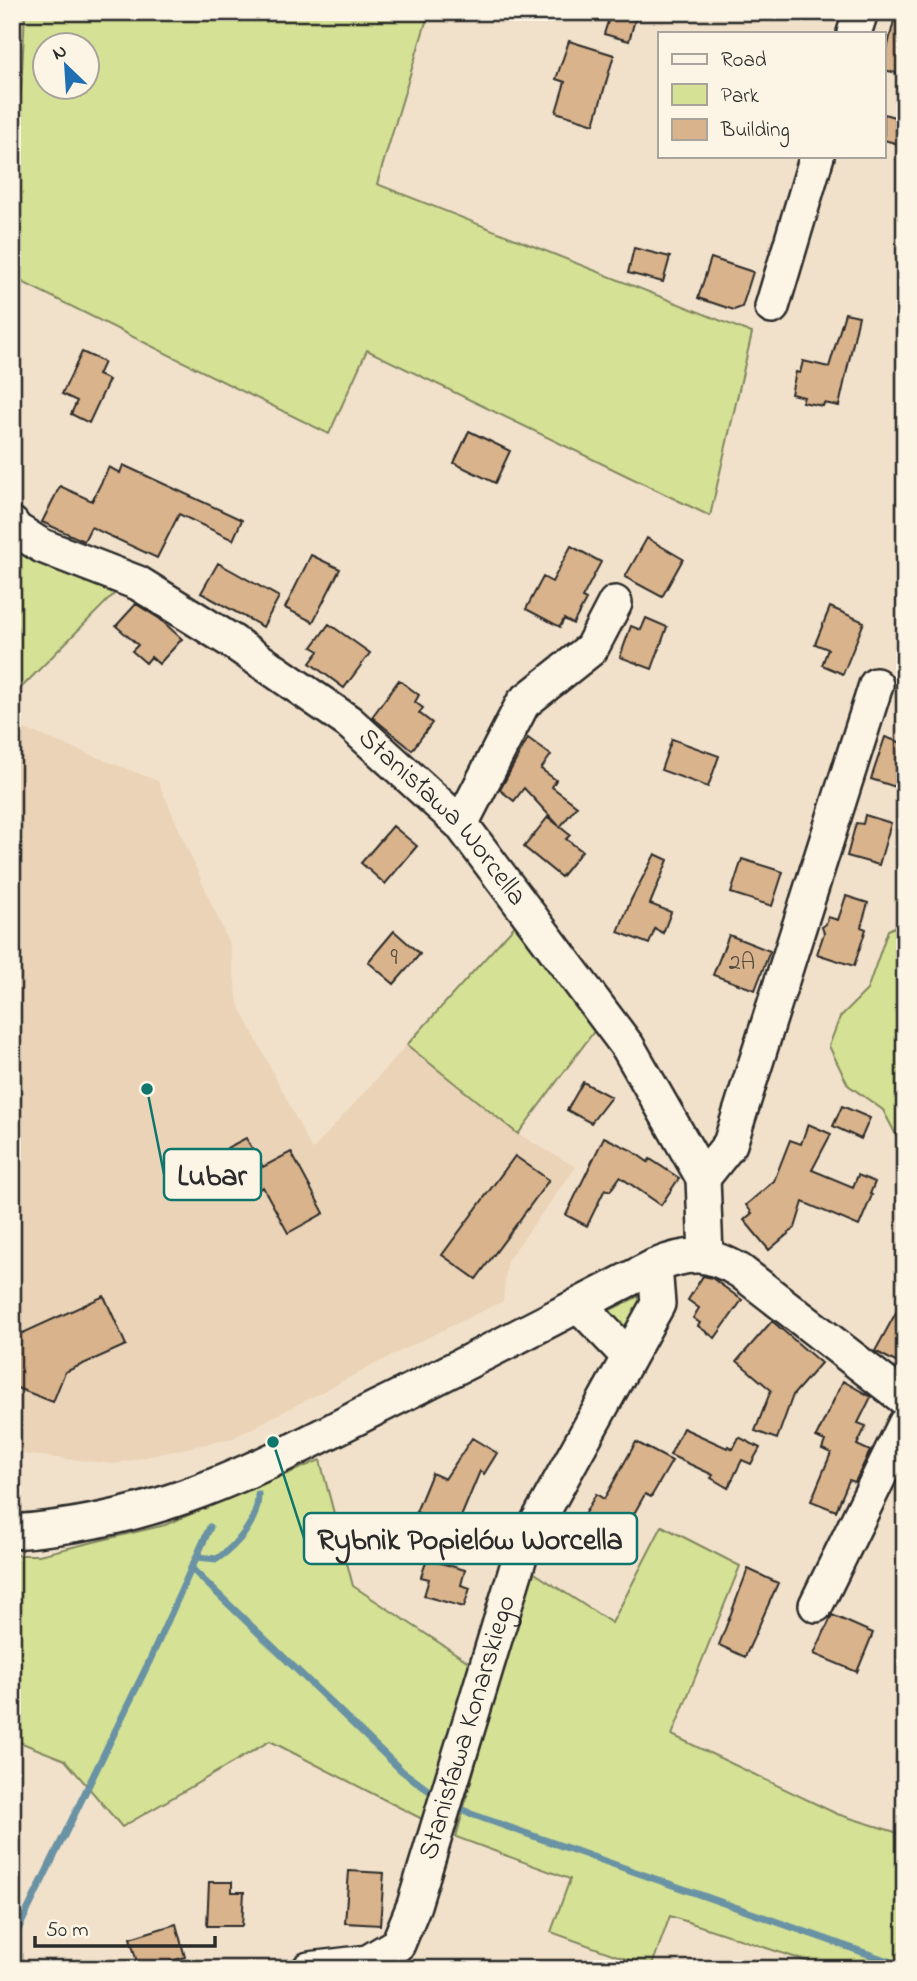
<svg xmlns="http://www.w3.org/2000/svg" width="917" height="1981" viewBox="0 0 917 1981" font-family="'Indie Flower',sans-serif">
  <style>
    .built { fill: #ead3b7 }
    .green { fill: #d5e194; stroke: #808660; stroke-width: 2; fill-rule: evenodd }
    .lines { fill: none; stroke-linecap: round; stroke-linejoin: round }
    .stream { stroke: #6992a4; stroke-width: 7 }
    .building { fill: #d9b38b; stroke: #2b2b2b; stroke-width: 2 }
    .minor-casing { stroke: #2b2b2b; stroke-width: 38 }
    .minor { stroke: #fcf5e5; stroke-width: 33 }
    .labels { text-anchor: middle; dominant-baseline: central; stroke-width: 6; stroke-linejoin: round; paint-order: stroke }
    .number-label { font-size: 24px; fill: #564d43 }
    .street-label { font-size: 28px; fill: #2b2b2b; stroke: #fcf5e5 }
    .leader { fill: none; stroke: #0f766e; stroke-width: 2.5 }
    .callout-dot { fill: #0f766e; stroke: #fcf5e5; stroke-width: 2.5 }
    .callout { fill: #fcf5e5; stroke: #0f766e; stroke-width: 2.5 }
    .callout-label { font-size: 30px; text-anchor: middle; font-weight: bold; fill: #2b2b2b }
  </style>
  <rect width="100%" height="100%" fill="#f2e1ca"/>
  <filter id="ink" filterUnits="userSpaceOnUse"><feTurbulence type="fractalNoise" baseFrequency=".0143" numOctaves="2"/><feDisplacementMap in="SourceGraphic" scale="14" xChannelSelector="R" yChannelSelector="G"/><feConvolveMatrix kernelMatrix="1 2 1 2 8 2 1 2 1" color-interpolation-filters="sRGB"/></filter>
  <g filter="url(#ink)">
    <path class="built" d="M12,724L158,781L230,946L238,1003L312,1150L407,1045L518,1134L576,1167L507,1261L503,1301L410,1346L233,1438L114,1464L12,1453Z"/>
    <path class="green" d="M25,12H429L377,184L752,333L710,516L367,350L329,434L12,277V136L21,90ZM46,46H88V88H46Z
      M12,541L17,552L119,589L12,697Z
      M519,921L595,1030L518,1134L407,1045Z
      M905,922V1152L883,1110L848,1085L829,1046L840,1017L867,990L888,930Z
      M639,1296L642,1299L631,1320L624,1327L616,1325L606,1312Z
      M320,1460L353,1586L470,1663L422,1819L270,1741L122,1827L65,1760L12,1739V1555H39L165,1525Z
      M662,1526L740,1566L672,1735L837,1814L905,1835V1969H830L670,1916L651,1968L551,1932L570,1879L456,1837L511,1633L533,1572L612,1623Z"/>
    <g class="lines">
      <path class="stream" d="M197,1557L217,1559C237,1545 259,1521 258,1494
        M191,1568L402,1771L428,1790
        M464,1810L471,1814L905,1967
        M12,1942L149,1662L210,1527"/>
    </g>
    <path class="building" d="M611,12H624L636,16L629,41L604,34Z
      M896,12H905V75L884,70V62Z
      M569,41L614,55L594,124L556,112L565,82L556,79Z
      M884,114L905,120V135L902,145L884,140Z
      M634,248L670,257L663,282L628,273Z
      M711,258L753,272L742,307L734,310L698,298Z
      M845,313L859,316L839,406L824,403L823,406L802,402L804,397L791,394L796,372L800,373L803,361L829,367Z
      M82,352L104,362L98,375L109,380L89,423L71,414L77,401L62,394Z
      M469,431L510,451L495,483L454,463Z
      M123,465L242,520L233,540L179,514L157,558L91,527L84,541L42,522L60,486L92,501L109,467L120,473Z
      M647,538L683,559L662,597L625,577Z
      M571,546L601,562L582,598L586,600L573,624L564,619L560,627L526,609L543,577L552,582Z
      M311,555L340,569L313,622L285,608Z
      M218,563L279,597L263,627L201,593Z
      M136,604L160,619L182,639L159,664L151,657L146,663L132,651L138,645L116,626Z
      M830,607L864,622L843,674L822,665L828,649L815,644Z
      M646,618L667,627L652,669L620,657L631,626L641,630Z
      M329,624L370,653L344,688L310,663L319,651L312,647Z
      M399,680L419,695L415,702L423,708L419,713L432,723L412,750L372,717Z
      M885,737L905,744V790L871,779Z
      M528,738L551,755L541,769L556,780L552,787L577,806L560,827L570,835L566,839L582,851L561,877L524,847L548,817L559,826L524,788L514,801L500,790Z
      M672,739L719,756L708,787L661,770Z
      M865,815L891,823L879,865L847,856L856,823L863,824Z
      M393,826L417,846L385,884L361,863Z
      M655,854L668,860L650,904L671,912L663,933L655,929L649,944L618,932L631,900Z
      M742,859L783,872L772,906L731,893Z
      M846,896L868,903L861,927L866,929L854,966L817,954L824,933L822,927L826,924L828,917L838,920Z
      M394,931L420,954L394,984L368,962Z
      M729,935L770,951L755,990L713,975Z
      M583,1082L611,1097L591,1123L567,1110Z
      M842,1106L870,1118L861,1139L833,1126Z
      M808,1124L831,1134L812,1170L853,1187L858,1175L875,1182L870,1194L872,1195L859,1226L803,1202L795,1228L769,1250L744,1220L752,1213L746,1205L774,1181L790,1140L801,1144Z
      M604,1137L631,1150L648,1162L650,1159L679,1178L661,1205L620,1177L610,1191L605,1189L587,1226L566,1215Z
      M246,1138L263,1167L291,1152L324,1213L288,1233L263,1187L252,1193L227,1148Z
      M515,1156L549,1180L476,1279L442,1255Z
      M703,1276L712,1278L742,1300L715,1338L698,1326L700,1323L693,1318L699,1308L688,1300Z
      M104,1296L126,1345L65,1372L53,1402L12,1386V1328L23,1333Z
      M905,1296V1367L875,1351Z
      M772,1321L821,1363L793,1395L777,1439L755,1431L771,1390L737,1361Z
      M843,1381L871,1397L858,1423L866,1426L857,1445L870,1451L855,1482L849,1480L836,1511L811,1501L831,1453L822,1449L825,1441L816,1437Z
      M683,1428L727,1448L728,1446L733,1449L739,1437L760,1448L751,1464L742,1460L728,1488L711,1478L713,1475L670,1455Z
      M472,1438L497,1453L484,1474L480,1471L456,1529L416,1512L432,1473L445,1479Z
      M636,1442L672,1461L651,1497L645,1494L607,1562L569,1541L596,1494L604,1499Z
      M427,1559L465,1570L461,1585L470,1588L464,1607L424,1596L429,1579L421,1577Z
      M748,1569L778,1583L745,1657L719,1645Z
      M832,1615L873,1633L857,1672L814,1654Z
      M349,1871L384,1873L380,1925L345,1923Z
      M209,1882H232V1892H244L242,1926H207Z
      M176,1924L185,1957L146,1969H139L130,1938Z"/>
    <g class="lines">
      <g class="minor-casing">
        <g id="minor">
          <path d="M854,33L861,12"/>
          <path d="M772,307L817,156"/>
          <path id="s1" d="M12,524L15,529L42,546L138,583L233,642L349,722L461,824L628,1047L703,1178L706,1256"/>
          <path d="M461,824L523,703L591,649L615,603"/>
          <path d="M703,1178L730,1144L876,685"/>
          <path d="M579,1305L628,1356"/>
          <path d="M12,1532C70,1528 129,1516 183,1497C250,1474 313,1440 376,1408C470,1362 562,1313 655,1266C689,1252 708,1252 740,1271L905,1399"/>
          <path d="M816,1605L905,1424"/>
          <path id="s2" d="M309,1969L368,1962L398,1944L414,1905L522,1550L658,1304L655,1266"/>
        </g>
      </g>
      <use href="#minor" class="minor"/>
    </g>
  </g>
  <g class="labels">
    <g class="number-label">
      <text x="394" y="958">9</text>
      <text x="742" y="963">2A</text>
    </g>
    <g class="street-label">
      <text stroke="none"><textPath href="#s1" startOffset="527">Stanisława Worcella</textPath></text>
      <text stroke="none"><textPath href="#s2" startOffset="322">Stanisława Konarskiego</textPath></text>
    </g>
  </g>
  <path class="leader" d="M147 1089L164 1174M273 1442L304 1538"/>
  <g class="callout-dot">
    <circle cx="147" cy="1089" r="7"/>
    <circle cx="273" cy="1442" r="7"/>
  </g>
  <g class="callout">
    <rect x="164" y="1149" width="97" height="51" rx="7"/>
    <rect x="304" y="1513" width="333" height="51" rx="7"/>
  </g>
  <g class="callout-label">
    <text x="212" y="1185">Lubar</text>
    <text x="470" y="1549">Rybnik Popielów Worcella</text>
  </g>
  <rect width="917" height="1981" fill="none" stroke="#fcf5e5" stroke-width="42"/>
  <rect x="21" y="21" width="875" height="1939" fill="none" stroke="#2b2b2b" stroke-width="2.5" filter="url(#ink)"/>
  <rect x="658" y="32" width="228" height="126" fill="#fcf5e5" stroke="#a8a49b" stroke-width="2"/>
  <rect x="672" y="54" width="35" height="10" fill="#fcf5e5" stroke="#a8a49b" stroke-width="2"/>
  <text x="721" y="66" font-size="21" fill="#2b2b2b">Road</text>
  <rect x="672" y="84" width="35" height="21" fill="#d5e194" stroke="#a8a49b" stroke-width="2"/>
  <text x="721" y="102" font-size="21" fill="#2b2b2b">Park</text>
  <rect x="672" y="119" width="35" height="21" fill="#d9b38b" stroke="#a8a49b" stroke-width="2"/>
  <text x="721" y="136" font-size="21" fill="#2b2b2b">Building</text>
  <g transform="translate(66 66) rotate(335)"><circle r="33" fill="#fcf5e5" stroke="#a8a49b" stroke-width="2"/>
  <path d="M0-5L12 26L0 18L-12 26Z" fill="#1f6fb2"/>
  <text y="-10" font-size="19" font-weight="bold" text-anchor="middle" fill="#2b2b2b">N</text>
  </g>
  <path d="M35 1936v10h180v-10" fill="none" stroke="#2b2b2b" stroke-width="3.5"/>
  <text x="46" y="1936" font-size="21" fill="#2b2b2b" stroke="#fcf5e5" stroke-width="5" paint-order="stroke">50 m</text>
</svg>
